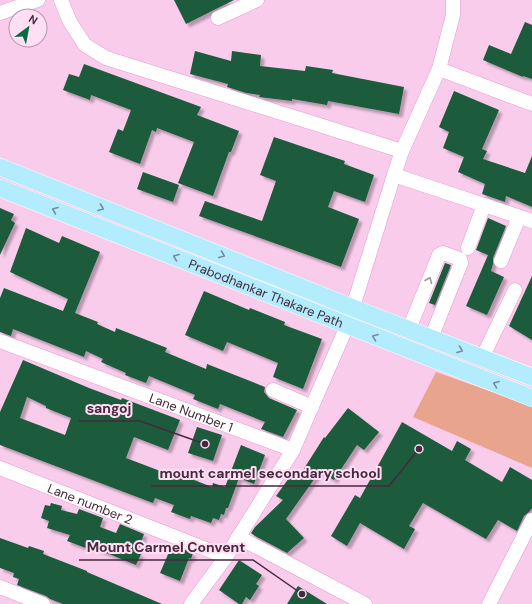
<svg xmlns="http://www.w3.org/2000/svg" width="532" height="604" viewBox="0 0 532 604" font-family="'DM Sans',sans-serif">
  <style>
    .green { fill: #e9a48e }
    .building { fill: #1b5c3c; fill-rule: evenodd; filter: url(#shadow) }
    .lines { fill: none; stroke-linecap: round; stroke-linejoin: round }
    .minor-casing { stroke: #e49ace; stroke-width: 15 }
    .major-casing { stroke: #fff; stroke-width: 18 }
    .minor { stroke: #fff; stroke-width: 14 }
    .major { stroke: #b3edfd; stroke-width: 17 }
    .oneway { stroke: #7c8b9e }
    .oneway2 { stroke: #a2949e }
    .labels { text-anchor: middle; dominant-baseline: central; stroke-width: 4; stroke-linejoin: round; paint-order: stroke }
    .street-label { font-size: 13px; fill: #46293e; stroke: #fedff4 }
    .leader { fill: none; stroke: #46293e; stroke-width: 1.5 }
    .callout-dot { fill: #46293e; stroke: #fedff4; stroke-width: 1.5 }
    .callout-label { font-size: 14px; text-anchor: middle; font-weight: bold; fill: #46293e; stroke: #fedff4; stroke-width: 4; stroke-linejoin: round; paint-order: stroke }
  </style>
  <defs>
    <filter id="shadow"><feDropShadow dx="3.5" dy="3.5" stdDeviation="1" flood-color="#0004"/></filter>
  </defs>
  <rect width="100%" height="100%" fill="#faccec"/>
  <path class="green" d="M436,372L532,406V468L413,417Z"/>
  <path class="building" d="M174,0H234L186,24Z
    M525,22L532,25V79L523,76V77L483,60L489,45L511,54Z
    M195,51L231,61L232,51L261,55L260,66L305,71L306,66L333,70L332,73L404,87L399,114L328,101L327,105L292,99V101L259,97L260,95L246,93L227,87L228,84L190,74Z
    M84,64L201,107L197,115L239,131L231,152H229L213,196L178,183L194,142L157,128L156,132L152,130L140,164L109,152L118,129L123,131L131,110L91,95L90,100L63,90L69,74L79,77Z
    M454,91L499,110L482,149L487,151L483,159L525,173L532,156V207L506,196L505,202L482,194L485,184L458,172L464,157L443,148L449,132L439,127Z
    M274,137L345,161L344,164L374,175L365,202L334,191L328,207L359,219L341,267L199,216L205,201L262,221L276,181L260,175Z
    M143,172L179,185L173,202L137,189Z
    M0,208L14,214L11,220L15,223L0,255Z
    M488,218L506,226L493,258V264L491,271L504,277L487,315L466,306L488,255L476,250Z
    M26,228L59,243L62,236L100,252L75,313L98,322L97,324L115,332L116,328L167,348L165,352L206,369L207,364L265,387L264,392L269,398L297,410L283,437L261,429L265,422L220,404L218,409L193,399L195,395L149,376L146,383L125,375L126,373L101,362L103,359L86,351L84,357L13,329L11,336L0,332V298L4,288L63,311L68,299L10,272Z
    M445,263L451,265L435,305L429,303Z
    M532,276V340L509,326Z
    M204,291L249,310L250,308L285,322L284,325L322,339L303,389L273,377L278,363L227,342L223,351L185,335Z
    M23,360L89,388L121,400L122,398L180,420L168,450L134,437L126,458L176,477L178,471L195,477L194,480L212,487L213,483L225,487L241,445L265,455L254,484L239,478L228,508H226L224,515L221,514L219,520L213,518L211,523L191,516L190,519L171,512L174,505L155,498L153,503L0,445V412ZM27,397L46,406V408L71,418L65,435L20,418Z
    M348,408L379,432L364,450L357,445L334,480L320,471L286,519L304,538L287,553L255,536L251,533L255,527L283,500L276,496L294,471L300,475L324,437L325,438Z
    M402,422L452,451L457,441L471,449L465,460L502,482L510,467L532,480V508L529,512L524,516L517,531L498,520L486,539L423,503L409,526L415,529L404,549L360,523L347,546L331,536L355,495L360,498Z
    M197,427L222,435L213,461L188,453Z
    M51,503L62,506L61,510L77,514L79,509L103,518L100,527L116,533L120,524L144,534L137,553L141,554L136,565L92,547L87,546L86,548L67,541L70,535L47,528L49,521L41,518L45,505L50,506Z
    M0,538L28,548L29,546L44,551L43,554L87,571V572L162,604H63L50,599L46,596L17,585L19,579L13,577L14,573L0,568Z
    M172,545L193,553L191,559L189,558L180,581L160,573Z
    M239,560L262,575L256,584L259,586L250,600L246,597L242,604H239L219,590Z
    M298,586L327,604H287Z"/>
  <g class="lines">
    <g class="minor-casing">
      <g id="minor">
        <path d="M61,0L70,22L85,45L106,58L402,151L394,175L532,221"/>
        <path d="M0,13L38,0"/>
        <path d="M218,18L257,0"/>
        <path d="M439,69L532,104"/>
        <path d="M402,151L439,69L453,15V0"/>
        <path d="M468,248L484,205"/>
        <path d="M501,261L519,217"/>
        <path d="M409,329L439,255L443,253L460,259L461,263L431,338"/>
        <path id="s1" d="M0,341L293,450"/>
        <path d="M482,358L515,290"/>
        <path d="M273,390L312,407"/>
        <path id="s2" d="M0,468L226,557"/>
        <path d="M238,537L365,604"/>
        <path d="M0,587L43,604"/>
        <path d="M191,604L226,557L293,450L347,326L394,175"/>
        <path d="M489,604L532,520"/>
      </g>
    </g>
    <g class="major-casing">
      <g id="major">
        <path d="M0,167L353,308L532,377"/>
        <path id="s3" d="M0,188L532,398"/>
      </g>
    </g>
    <use href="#minor" class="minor"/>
    <use href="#major" class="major"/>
  </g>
  <defs><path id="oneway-chevron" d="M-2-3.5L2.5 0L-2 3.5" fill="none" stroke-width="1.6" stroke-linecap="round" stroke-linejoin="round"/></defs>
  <g class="oneway">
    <use href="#oneway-chevron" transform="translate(101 208) rotate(22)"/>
    <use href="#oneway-chevron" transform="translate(55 210) rotate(-158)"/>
    <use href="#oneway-chevron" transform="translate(222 255) rotate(22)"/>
    <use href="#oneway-chevron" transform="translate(176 257) rotate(-158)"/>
    <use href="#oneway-chevron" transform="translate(375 337) rotate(-159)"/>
    <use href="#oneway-chevron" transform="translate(460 350) rotate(21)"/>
    <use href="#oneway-chevron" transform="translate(496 384) rotate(-159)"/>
  </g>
  <use class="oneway2" href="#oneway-chevron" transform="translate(429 280) rotate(-68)"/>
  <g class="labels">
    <g class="street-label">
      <text stroke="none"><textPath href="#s3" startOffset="286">Prabodhankar Thakare Path</textPath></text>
      <text stroke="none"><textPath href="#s1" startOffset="204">Lane Number 1</textPath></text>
      <text stroke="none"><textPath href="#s2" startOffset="97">Lane number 2</textPath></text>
    </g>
  </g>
  <path class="leader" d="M205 444L140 421H79M419 449L389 486H151M302 594L253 560H79"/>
  <g class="callout-dot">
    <circle cx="205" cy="444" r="4"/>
    <circle cx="419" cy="449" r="4"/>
    <circle cx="302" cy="594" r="4"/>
  </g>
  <g class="callout-label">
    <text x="109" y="413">sangoj</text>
    <text x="270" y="478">mount carmel secondary school</text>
    <text x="166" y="552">Mount Carmel Convent</text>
  </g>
  <g transform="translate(28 28) rotate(32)"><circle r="19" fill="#fedff4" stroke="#b496ab"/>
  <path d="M0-3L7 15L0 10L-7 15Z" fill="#066c42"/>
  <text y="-6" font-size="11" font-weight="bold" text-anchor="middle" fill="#46293e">N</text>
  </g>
</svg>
